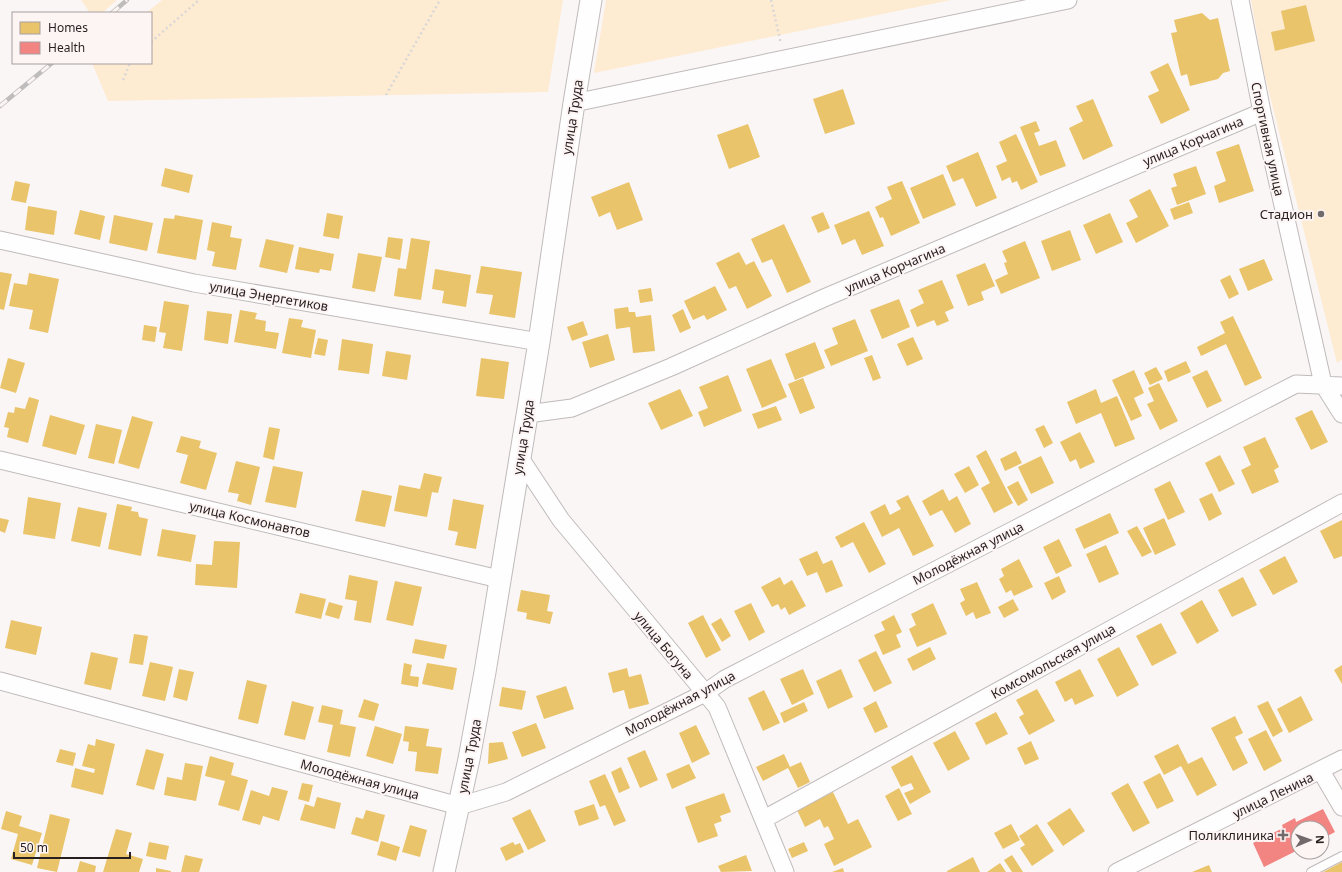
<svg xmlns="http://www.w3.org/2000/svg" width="1342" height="872" viewBox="0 0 1342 872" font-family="'Noto Sans',sans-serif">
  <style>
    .green { fill: #fdebd2 }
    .homes { fill: #e9c46a }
    .health { fill: #f28482 }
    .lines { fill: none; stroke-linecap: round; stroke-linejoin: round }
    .service-casing { stroke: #c0baba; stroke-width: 10 }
    .minor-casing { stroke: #c0baba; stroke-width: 19 }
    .tertiary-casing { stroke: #c0baba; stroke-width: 23 }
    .path { stroke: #dad7d7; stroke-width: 2.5; stroke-dasharray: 2 3; stroke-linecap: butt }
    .service { stroke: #fefefe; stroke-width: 8 }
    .minor { stroke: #fefefe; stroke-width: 17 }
    .tertiary { stroke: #fefefe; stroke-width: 21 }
    .rail-casing { stroke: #bebcbc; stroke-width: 4.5 }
    .rail { stroke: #fdf4f4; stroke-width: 3; stroke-dasharray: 9; stroke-linecap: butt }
    .poi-dot { fill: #716a6a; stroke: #fdf4f4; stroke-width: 1.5 }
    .labels { text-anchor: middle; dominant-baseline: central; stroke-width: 4; stroke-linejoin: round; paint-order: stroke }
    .street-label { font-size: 13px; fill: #261e1f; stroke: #fdf4f4 }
    .poi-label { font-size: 13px; fill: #261e1f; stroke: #fdf4f4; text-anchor: end }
  </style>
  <rect width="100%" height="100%" fill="#fbf6f6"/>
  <path class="green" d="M81,0H117L102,13H90Z
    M162,0H563L548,92L108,101L92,63H151V13H146Z
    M606,0H951L594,73Z
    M1251,0H1342V360L1337,363L1263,68Z"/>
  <path class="homes" d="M1306,5L1315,41L1275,51L1271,32L1285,29L1281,11Z
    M1202,13L1210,20L1218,18L1230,71L1223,73L1218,79L1190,86L1187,74L1181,76L1171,33L1177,32L1174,20Z
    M1168,63L1190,110L1161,124L1148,96L1159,91L1150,72Z
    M843,89L855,124L825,134L813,99Z
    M1093,99L1113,146L1083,160L1069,128L1083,121L1076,106Z
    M1036,121L1040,131L1034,133L1039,146L1056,140L1066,166L1040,176L1020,127Z
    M748,124L760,157L729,169L717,135Z
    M1016,134L1038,182L1021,190L1017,181L1012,183L1010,177L1002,181L996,166L1007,161L999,142Z
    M1239,144L1254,191L1219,203L1214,186L1226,181L1216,152Z
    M978,152L997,198L976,207L963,178L953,182L946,166Z
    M1196,166L1206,194L1177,205L1171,188L1177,186L1173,174Z
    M165,168L193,175L189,193L161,186Z
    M943,174L956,205L923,219L910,188Z
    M15,181L30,184L26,203L11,200Z
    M902,181L920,223L891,236L883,217L880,218L875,207L892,199L887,187Z
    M629,182L643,220L617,230L610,212L599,217L591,197Z
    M1150,189L1169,226L1136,243L1126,223L1138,217L1129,200Z
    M1189,202L1193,213L1174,220L1170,209Z
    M28,206L57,211L54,235L25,230Z
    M80,210L105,216L100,240L74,234Z
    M869,211L884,246L862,255L855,239L842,245L834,225Z
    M823,212L830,228L818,233L811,217Z
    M327,213L343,216L339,239L323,236Z
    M1110,213L1123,242L1096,254L1083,225Z
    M114,215L153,223L147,251L109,243Z
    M175,215L203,220L196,260L157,253L164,218L174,219Z
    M212,222L232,226L230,237L242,239L236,270L212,266L215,252L207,250Z
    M784,224L811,282L787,293L772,259L762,263L751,239Z
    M1070,230L1081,260L1052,271L1041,241Z
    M388,237L403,239L400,260L385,257Z
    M411,238L430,241L421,300L394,296L398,268L406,269Z
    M266,239L294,245L287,273L259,267Z
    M1025,241L1040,278L1001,294L995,280L1008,274L1004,263L1007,262L1002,251Z
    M299,247L334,254L331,271L320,269L319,273L295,269Z
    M739,252L746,265L754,261L772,296L747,309L736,286L729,289L716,263Z
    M358,253L382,257L375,292L352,288Z
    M1264,259L1273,280L1248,291L1239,269Z
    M985,263L995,286L981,292L984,300L968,306L956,275Z
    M481,266L522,272L515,318L489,314L493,295L476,293Z
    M435,269L471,275L466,307L442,303L444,291L432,289Z
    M0,272L12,274L4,310L0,309Z
    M29,273L59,279L48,333L29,329L33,310L9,306L14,283L27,285Z
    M1230,275L1239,294L1229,299L1220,280Z
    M942,280L954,308L945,312L949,321L937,326L934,320L917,327L910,310L924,303L918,290Z
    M715,286L727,310L707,320L704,315L693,320L684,301Z
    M651,288L653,301L640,303L638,290Z
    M899,299L910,327L882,339L870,310Z
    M164,301L189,305L182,351L163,348L166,333L159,332Z
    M628,307L629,312H635L636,317L651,315L655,351L633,353L630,327L616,329L614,309Z
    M683,309L691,328L680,333L672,315Z
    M240,310L257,313L255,319L266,321L265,331L279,333L276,349L234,342Z
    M207,311L232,314L228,344L204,340Z
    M1233,316L1262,378L1245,386L1226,344L1201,356L1197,347L1225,333L1220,322Z
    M289,318L303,320L301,327L316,330L311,358L282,353Z
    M855,319L868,351L831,366L824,350L838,344L832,328Z
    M583,321L588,335L572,341L567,327Z
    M144,325L157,327L155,342L142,340Z
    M608,334L615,360L590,368L582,342Z
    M913,337L923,359L907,366L897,344Z
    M318,338L328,340L325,356L314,354Z
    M342,339L373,344L369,374L338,370Z
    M815,342L825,368L795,380L785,354Z
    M386,351L411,355L407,380L382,376Z
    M872,355L881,378L873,381L864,358Z
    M8,358L25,363L16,393L0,388Z
    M481,358L509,362L504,399L476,396Z
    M771,359L787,397L762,408L746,369Z
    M1186,361L1191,372L1168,382L1164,371Z
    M1156,367L1163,379L1150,385L1144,373Z
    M1134,370L1144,393L1134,398L1142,416L1131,421L1112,380Z
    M1207,370L1222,401L1207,408L1192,377Z
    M728,375L742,411L704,427L698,412L708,408L699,387Z
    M803,378L815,408L800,414L788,384Z
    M1159,383L1178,421L1160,430L1147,404L1154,401L1148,388Z
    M680,389L693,416L661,430L648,403Z
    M1096,389L1101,403L1117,396L1135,439L1115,447L1101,413L1076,424L1067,402Z
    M29,397L39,400L28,443L7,437L9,428L4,427L8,412L14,413L15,407L25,409Z
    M776,406L782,420L758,429L752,414Z
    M1312,410L1328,442L1311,450L1295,418Z
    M50,415L85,425L76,455L42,446Z
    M132,416L153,422L139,469L118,463Z
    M96,424L122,430L114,464L88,458Z
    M1044,425L1053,443L1044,448L1035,429Z
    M269,427L280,429L274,460L263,457Z
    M1080,432L1095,462L1080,469L1076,459L1070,462L1060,442Z
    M181,436L201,441L199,448L217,453L206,490L180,483L188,455L176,452Z
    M1265,437L1279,467L1274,470L1279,482L1252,494L1241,470L1251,465L1243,447Z
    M986,450L1013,503L994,513L981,488L990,483L976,456Z
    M1016,451L1022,463L1005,471L1000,459Z
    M1220,455L1235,484L1219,492L1205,463Z
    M1041,456L1054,483L1031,494L1018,467Z
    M236,461L260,467L251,505L237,501L239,494L228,492Z
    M273,466L303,472L296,508L265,502Z
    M969,466L979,485L965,493L954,474Z
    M424,473L442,477L438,493L432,492L427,517L394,511L399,485L420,489Z
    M1018,481L1028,500L1018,506L1007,487Z
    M1170,481L1185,512L1168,520L1154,489Z
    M943,489L949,501L957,496L971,524L955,533L942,510L930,516L922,501Z
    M362,490L392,496L385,527L355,521Z
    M1212,493L1222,514L1209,521L1199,499Z
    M908,495L934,546L913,556L899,528L882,537L870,512L885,504L890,515L901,509L896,501Z
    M28,497L61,503L55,539L23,534Z
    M453,499L484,505L476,549L455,545L458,532L448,530Z
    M117,504L132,507L131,511L138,512L139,517L148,519L141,556L108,549Z
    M78,507L107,513L100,547L71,541Z
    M1110,513L1119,533L1084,549L1075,529Z
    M0,518L9,520L5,533L0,531Z
    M1164,518L1176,545L1155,555L1143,528Z
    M1342,520V556L1334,559L1320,531Z
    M864,522L886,564L869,573L853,542L841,548L835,537Z
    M1137,526L1152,552L1142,557L1127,531Z
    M162,529L196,535L191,562L157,556Z
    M1059,539L1072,566L1056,574L1043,547Z
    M214,541L240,542L237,588L195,585L196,564L212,565Z
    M1106,545L1119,574L1099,583L1086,554Z
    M817,551L823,564L832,560L843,586L826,593L817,572L807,576L799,559Z
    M1285,556L1298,582L1273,595L1259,570Z
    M1019,559L1033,587L1014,596L1011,590L1006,593L999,579L1004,576L1001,569Z
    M349,575L378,581L371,623L354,620L357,601L345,599Z
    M1059,576L1066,592L1052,600L1044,583Z
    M780,577L784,585L792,580L806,606L789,615L785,607L781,610L778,604L772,607L761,587Z
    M1243,577L1257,605L1232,617L1218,590Z
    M395,581L422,587L413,626L386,620Z
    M977,582L991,613L976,619L973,612L966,616L960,603L965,600L960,589Z
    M521,590L550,595L547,611L553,612L550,624L526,619L527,613L517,611Z
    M300,593L326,599L321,619L295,613Z
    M1013,599L1019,610L1004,618L998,607Z
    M1202,600L1219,631L1197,644L1180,613Z
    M329,602L343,606L339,619L325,615Z
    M751,603L765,632L749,641L734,611Z
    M933,603L947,634L917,647L909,629L916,625L911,614Z
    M703,615L721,650L706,658L688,623Z
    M894,615L902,632L896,635L901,647L883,655L874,635L885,630L881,622Z
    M721,618L731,636L722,642L711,624Z
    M11,620L42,627L36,655L5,648Z
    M1161,623L1177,653L1152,666L1136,636Z
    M134,634L148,636L143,665L129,663Z
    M415,639L447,645L444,659L412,653Z
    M930,647L936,659L913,671L907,659Z
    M1119,647L1139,685L1117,697L1097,659Z
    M876,651L892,683L874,692L858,660Z
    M91,652L118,658L111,690L84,684Z
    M150,662L173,667L165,701L142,696Z
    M404,663L412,665L410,676L419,677L418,687L401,684Z
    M427,663L457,668L453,690L422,684Z
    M1342,665V684L1334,670Z
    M627,668L629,677L641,674L649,704L629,709L624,690L613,693L608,673Z
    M179,669L194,672L187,701L173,697Z
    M803,669L814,694L792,705L780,679Z
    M841,669L853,697L828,709L816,681Z
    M1080,669L1094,696L1075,705L1072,698L1065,702L1055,682Z
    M247,680L267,685L258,724L238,719Z
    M566,686L574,709L544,719L536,696Z
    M502,687L526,691L522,710L499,706Z
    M1037,689L1055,721L1029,735L1019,717L1024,714L1016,700Z
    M764,690L780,723L763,731L748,698Z
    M1301,696L1313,720L1289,733L1277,709Z
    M364,699L379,704L374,721L358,717Z
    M292,701L314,707L305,740L284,735Z
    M876,701L888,727L875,733L863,708Z
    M1268,701L1283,731L1273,737L1257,706Z
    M804,702L808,711L784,723L780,713Z
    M322,705L343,710L340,724L356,727L350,757L327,752L333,725L318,722Z
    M996,712L1008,734L986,745L975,723Z
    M1235,716L1243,733L1235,737L1248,763L1233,771L1211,728Z
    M536,723L546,748L522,757L512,732Z
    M696,725L710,754L692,763L679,733Z
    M375,726L402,734L393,764L366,756Z
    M405,726L429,729L426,746L442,748L438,774L415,771L417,752L408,751L409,742L403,741Z
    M1266,730L1282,761L1264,771L1248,739Z
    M955,731L970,759L948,771L933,743Z
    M96,739L115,744L103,795L71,787L75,768L94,773L95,769L82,766L88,744L95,746Z
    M1031,741L1039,759L1025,765L1017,748Z
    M503,742L508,759L488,764L489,743Z
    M1178,744L1188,764L1202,757L1217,785L1197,796L1181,766L1164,775L1154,756Z
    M60,749L76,753L73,766L56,762Z
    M146,749L164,754L154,790L136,785Z
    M645,750L658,780L640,788L627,758Z
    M784,754L790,767L801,762L810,782L798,788L788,768L763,781L756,767Z
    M912,755L931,792L910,804L904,793L914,789L911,783L901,787L891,767Z
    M210,756L234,763L231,775L248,780L239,811L218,805L225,781L205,776Z
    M185,763L203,766L196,801L164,795L167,777L182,780Z
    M689,764L696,778L672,789L666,774Z
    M621,767L630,788L619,793L611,772Z
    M1160,773L1174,801L1157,809L1143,782Z
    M605,774L626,821L614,826L605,805L600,807L589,781Z
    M302,783L313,785L309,802L298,799Z
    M1128,783L1150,823L1133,832L1111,793Z
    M272,787L288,791L279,821L263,816L260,825L242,820L251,790L269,796Z
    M899,788L912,814L898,821L885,796Z
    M833,792L848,824L858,819L872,847L834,866L824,844L834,839L828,826L824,828L820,819L805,827L797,810Z
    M724,793L731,812L720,816L722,821L714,824L718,836L698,843L685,807Z
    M317,797L341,803L335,829L300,820L305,804L314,807Z
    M594,804L599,819L579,826L574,811Z
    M1070,808L1085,831L1063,846L1047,823Z
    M530,809L546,841L528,850L512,818Z
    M366,810L385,815L378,842L351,834L356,817L363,819Z
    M6,811L22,816L19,826L42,833L32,865L11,859L18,834L1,829Z
    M50,814L70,819L57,872L37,868Z
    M1011,824L1020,840L1003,849L994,833Z
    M1037,824L1054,851L1032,866L1020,848L1025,845L1019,836Z
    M410,825L427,830L420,857L402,852Z
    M116,829L132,833L126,854L143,859L139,872H103Z
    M381,841L400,847L396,861L377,855Z
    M149,842L169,846L166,860L146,856Z
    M513,842L515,845L520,843L524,852L506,861L500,848Z
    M804,842L808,851L792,858L788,849Z
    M185,855L203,859L199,872H181Z
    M746,855L752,871L721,872L718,866Z
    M1012,855L1023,872H1012L1004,860Z
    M973,857L980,872H947V871Z
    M80,861L96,866L95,872H77Z
    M1342,862V872H1323Z
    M1000,863L1006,872H987Z
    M1209,865L1212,872H1192Z
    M156,868L171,871V872H156Z
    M843,868L844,872H832Z"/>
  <path class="health" d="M1323,809L1335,832L1322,839V828H1298V850L1264,867L1253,843L1283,828L1282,825L1295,818L1296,822Z"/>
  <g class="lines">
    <g class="service-casing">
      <path id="service" d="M1311,872L1342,856"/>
    </g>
    <g class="minor-casing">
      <path id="minor" d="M1240,0L1262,112L1323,384L1342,414
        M574,103L1068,0
        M0,240L194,283L539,342
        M527,414L572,408L671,367L824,298L1262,112
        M520,458L561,520L717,707L785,872
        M0,460L499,579
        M0,681L459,806L506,792L705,693L725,679L1296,384L1342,386
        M1321,771L1342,807
        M764,819L1342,503
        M1117,872L1342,759"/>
    </g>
    <g class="tertiary-casing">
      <path id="tertiary" d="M444,872L469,759L485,672L539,342L574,103L591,0"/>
    </g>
    <path class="path" d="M771,0L781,44
      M151,42L199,0
      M123,80L130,63
      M386,95L440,0"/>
    <use href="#service" class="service"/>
    <use href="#minor" class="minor"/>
    <use href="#tertiary" class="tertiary"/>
    <g class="rail-casing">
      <path id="rail" d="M112,13L127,0
        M0,106L52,63"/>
    </g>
    <use href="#rail" class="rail"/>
  </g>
  <g class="poi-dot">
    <circle cx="1321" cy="214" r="4"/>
    <path d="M1281 829h4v4h4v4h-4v4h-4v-4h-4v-4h4z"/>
  </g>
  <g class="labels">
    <g class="street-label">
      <text transform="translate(572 117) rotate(-81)">улица Труда</text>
      <text transform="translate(1268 139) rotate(78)">Спортивная улица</text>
      <text transform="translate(1193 141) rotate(-23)">улица Корчагина</text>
      <text transform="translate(895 268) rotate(-23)">улица Корчагина</text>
      <text transform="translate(269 296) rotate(10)">улица Энергетиков</text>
      <text transform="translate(523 437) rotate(-81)">улица Труда</text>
      <text transform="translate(250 519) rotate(13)">улица Космонавтов</text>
      <text transform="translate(968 553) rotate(-27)">Молодёжная улица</text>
      <text transform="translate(664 645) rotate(50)">улица Богуна</text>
      <text transform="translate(1053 661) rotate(-29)">Комсомольская улица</text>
      <text transform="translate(680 703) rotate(-28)">Молодёжная улица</text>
      <text transform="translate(469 756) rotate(-79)">улица Труда</text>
      <text transform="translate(360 779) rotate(15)">Молодёжная улица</text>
      <text transform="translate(1273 795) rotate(-26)">улица Ленина</text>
    </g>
    <g class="poi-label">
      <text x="1313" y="214">Стадион</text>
      <text x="1274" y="835">Поликлиника</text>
    </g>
  </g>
  <rect x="12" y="12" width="140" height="52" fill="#fdf4f4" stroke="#a79e9f"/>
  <rect x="20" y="22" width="20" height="12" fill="#e9c46a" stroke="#a79e9f"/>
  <text x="48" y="32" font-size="12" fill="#261e1f">Homes</text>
  <rect x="20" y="42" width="20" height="12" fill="#f28482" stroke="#a79e9f"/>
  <text x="48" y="52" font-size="12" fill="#261e1f">Health</text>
  <g transform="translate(1310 840) rotate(88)"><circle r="19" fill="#fdf4f4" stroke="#a79e9f"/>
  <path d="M0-3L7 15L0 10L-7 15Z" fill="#716a6a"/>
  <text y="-6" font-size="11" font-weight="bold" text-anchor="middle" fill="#261e1f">N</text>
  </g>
  <path d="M14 852v6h116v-6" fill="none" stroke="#261e1f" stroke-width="2"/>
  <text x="20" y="852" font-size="12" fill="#261e1f" stroke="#fdf4f4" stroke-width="3" paint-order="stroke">50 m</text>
</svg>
